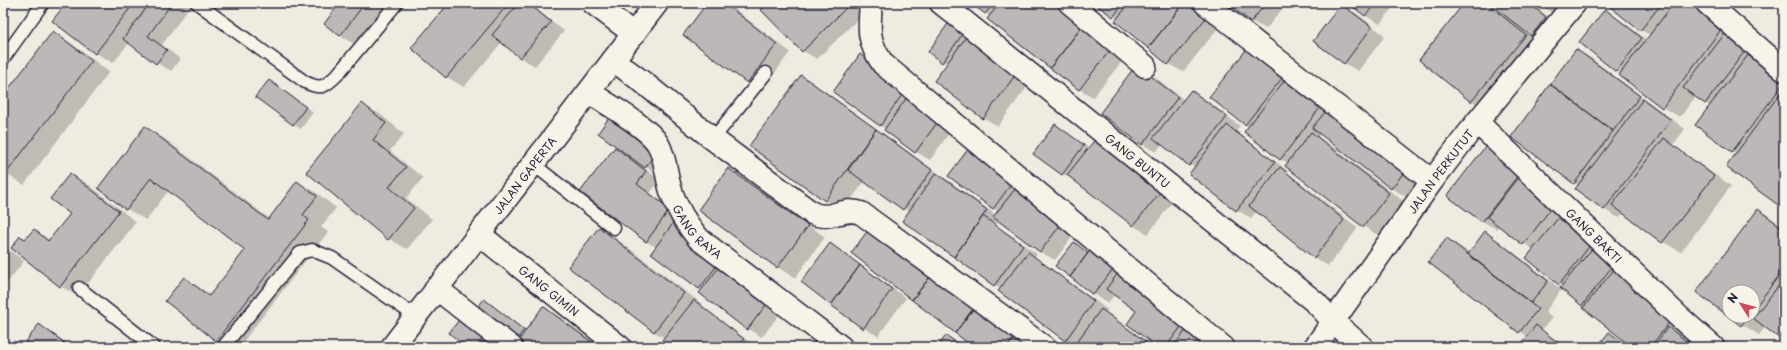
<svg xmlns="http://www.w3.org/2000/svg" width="1787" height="350" viewBox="0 0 1787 350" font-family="'Playpen Sans',sans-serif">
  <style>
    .shadow { fill: #0003 }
    .building { fill: #bbb8b7; stroke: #22223b }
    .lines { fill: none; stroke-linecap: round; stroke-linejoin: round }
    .service-casing { stroke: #22223b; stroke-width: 15 }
    .minor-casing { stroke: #22223b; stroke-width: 25 }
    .tertiary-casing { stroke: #22223b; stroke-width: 25 }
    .service { stroke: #f7f3e8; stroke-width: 12 }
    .minor { stroke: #f7f3e8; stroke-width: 22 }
    .tertiary { stroke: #f7f3e8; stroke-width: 22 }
    .labels { text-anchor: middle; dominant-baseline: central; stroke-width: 3; stroke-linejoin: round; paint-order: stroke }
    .street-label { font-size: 11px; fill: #22223b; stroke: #f7f3e8 }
  </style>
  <rect width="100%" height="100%" fill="#eeebe1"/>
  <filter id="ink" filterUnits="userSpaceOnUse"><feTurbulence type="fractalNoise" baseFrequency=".025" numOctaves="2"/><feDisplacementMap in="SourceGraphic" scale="8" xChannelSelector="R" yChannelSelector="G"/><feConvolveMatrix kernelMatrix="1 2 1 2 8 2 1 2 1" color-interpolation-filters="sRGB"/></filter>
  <g filter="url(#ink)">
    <path class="shadow" d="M68,3H192L162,45L180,59L171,71L157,63L129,43L113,63L96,53Z
      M337,3H391L358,46L340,36V5Z
      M451,3H533L534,4L533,6L564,31L535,66L521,58L502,42L464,87L447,77Z
      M708,3L728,4L790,52L762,91L747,82Z
      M769,3H852L863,14L817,59L803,51L762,10Z
      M973,3H1063L1128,54L1093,97L1079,89Z
      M1096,3H1200L1223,22L1183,72L1169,64L1118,19Z
      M1229,3H1287L1266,29L1251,21Z
      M1350,3H1396L1380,24L1366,16Z
      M1466,3H1531L1560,26L1546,44L1533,36L1490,112L1472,101L1420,60Z
      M1536,3H1563L1554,14Z
      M1611,3H1702L1762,56L1758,62L1784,80V207L1779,204L1737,154L1732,151L1711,107L1696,96L1680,117L1662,107L1617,71L1605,11L1619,19L1647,40L1650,35L1641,30Z
      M1341,5L1356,13L1385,36L1358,71L1344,63Z
      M953,19L1033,79L998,126L984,118L935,81L947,64L943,62Z
      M53,32L71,43L109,72L24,185L3,172V98Z
      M1250,47L1422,176L1405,196L1391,188L1321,133L1318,137L1329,144L1407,204L1381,237L1363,226L1288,163L1280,159L1245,124Z
      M1577,50L1591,58L1685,129L1673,145L1731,186L1681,252L1663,242L1624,212L1619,218L1605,210L1577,189L1579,186L1512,136Z
      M860,56L955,125L930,160L916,152L880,125Z
      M1151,74L1184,100L1191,91L1205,99L1240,126L1236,131L1288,171L1287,172L1358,228L1328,266L1314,257L1257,211L1251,218L1237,210L1190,174L1195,168L1162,144L1156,152L1142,144L1101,113Z
      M801,76L819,87L996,215L999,212L993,208L972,145L1079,228L1055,260L1040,252L999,221L996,225L1037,254L1035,257L1108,310L1106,312L1154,347H1074L1075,346L1065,340L1001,289L904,221L910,212L865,181L843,210L825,200Z
      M269,81L313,112L301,129L293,124Z
      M362,104L380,114L404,134L390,151L423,178L406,198L432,219L407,249L389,239L307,172Z
      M1055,125L1089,148L1176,197L1148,234L1134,226L1077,181L1063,174Z
      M145,128L165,139L270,219L297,182L317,193L336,208L321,227L328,232L239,347H228L216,340L184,278L211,295L246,249L169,190L146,220L127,209L99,188Z
      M1488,145L1688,324L1680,335L1696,347H1598L1609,333L1627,342L1562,289L1545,312L1552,318L1542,330L1567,347H1520L1528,337L1430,262L1448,239L1470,253L1485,233L1499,241L1561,289L1563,286L1559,284L1534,250L1499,226L1496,229L1482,221Z
      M615,148L627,155L628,154L673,157L660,175L644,166L643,167L660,180L650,193L684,218L786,306L762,337L748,329L699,288L657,247L646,242Z
      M728,169L746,180L825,237L795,278L777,267Z
      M70,174L88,184L136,222L78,296L60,286L26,240L34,230L50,240L71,214Z
      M3,179L6,181L3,185Z
      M1759,210L1784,227V340L1766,326L1759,335L1729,316H1753V292H1729V316L1697,292Z
      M600,228L617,239L702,304L700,305L756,347H673L665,338L654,332Z
      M1074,243L1089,253L1094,246L1220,347H1159L1137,311L1115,294L1108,303L1094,294L1057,265Z
      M3,245L24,261L3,288Z
      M830,245L844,253L906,298L878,336L864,328Z
      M485,300L526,331L543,308L558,316L600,347H517Z
      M462,318L509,347H468Z
      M39,325L57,336L72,347H23Z
      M947,336L961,344L964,347H939Z"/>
    <path class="building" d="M66,3H134L95,54L52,21Z
      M150,3H172L148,36L167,50L156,64L123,39Z
      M336,3H365L340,36L324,24L338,5Z
      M449,3H509L446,78L411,48Z
      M519,3H528L551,22L520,58L492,35Z
      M707,3H724L777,44L747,83L683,35Z
      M768,3H847L849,5L802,52L761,10Z
      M971,3H994L985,14Z
      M1000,3H1060L1085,23L1050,68L987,19Z
      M1094,3H1124L1113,17Z
      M1130,3H1184L1148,48L1115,21Z
      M1184,3H1197L1210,13L1168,65L1148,48Z
      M1227,3H1266L1251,22Z
      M1348,3H1376L1365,16Z
      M1464,3H1486L1526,35L1471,102L1419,60Z
      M1489,3H1529L1546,17L1531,36Z
      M1609,3H1662L1640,31L1608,5Z
      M1674,3H1699L1726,23L1662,108L1619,75Z
      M1341,4L1372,27L1344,64L1313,41Z
      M1605,9L1642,38L1616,72L1579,42Z
      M952,18L967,28L942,63L928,52Z
      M1085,23L1114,45L1079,90L1050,68Z
      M53,31L92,61L5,175L3,174V96Z
      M1727,31L1748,47L1705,104L1683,88Z
      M969,33L1019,70L983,119L934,81Z
      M1250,45L1286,73L1245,125L1209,97Z
      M1576,49L1640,96L1613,131L1550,84Z
      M860,54L907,88L880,126L833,92Z
      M1748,55L1784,82V83L1732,152L1695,125Z
      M1136,65L1178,97L1142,145L1100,113Z
      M1291,72L1326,100L1280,160L1244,132Z
      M801,75L876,129L825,201L749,146Z
      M269,80L306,107L293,125L255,97Z
      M1550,84L1613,131L1574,184L1511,137Z
      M1784,88V197L1778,205L1726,167Z
      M1191,90L1227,117L1189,166L1153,138Z
      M910,93L942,116L915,153L884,130Z
      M1643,99L1671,120L1604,210L1575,189Z
      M362,103L386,123L373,140L406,167L389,187L414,208L388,240L306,172Z
      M1330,106L1408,167L1391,189L1312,128Z
      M611,115L659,148L645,168L598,133Z
      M1055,124L1084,145L1062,175L1033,154Z
      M1227,125L1275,162L1236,211L1189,174Z
      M145,126L268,220L297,181L317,196L303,215L309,220L216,341L165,301L184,277L209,296L245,250L151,178L126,210L98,188Z
      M876,129L932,170L903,210L848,170Z
      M1311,132L1389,193L1363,227L1285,166Z
      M1097,137L1163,189L1133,226L1067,175Z
      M1664,138L1714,176L1662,243L1612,205Z
      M1488,143L1522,170L1482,222L1447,196Z
      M972,144L1017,176L993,209L948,176Z
      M615,147L646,171L637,184L670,209L646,242L580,192Z
      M1280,167L1344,220L1314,258L1249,206Z
      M728,168L808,226L777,268L698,210Z
      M1523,171L1556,202L1523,245L1487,217Z
      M70,173L119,211L60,287L11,248L20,236L25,239L34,229L48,241L70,214L50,199Z
      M936,173L987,210L954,257L902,221Z
      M1019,184L1065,219L1040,252L993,217Z
      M1758,209L1784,229V269L1753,310V292H1729V316H1748L1741,326L1696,292Z
      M1563,212L1596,238L1559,285L1526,258Z
      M983,216L1023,245L994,286L954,257Z
      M674,222L722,259L699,289L651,253Z
      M872,225L934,272L912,300L851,253Z
      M599,227L684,293L654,332L568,267Z
      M1485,231L1548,281L1531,303L1468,254Z
      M1447,238L1538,309L1519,333L1428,262Z
      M1599,240L1617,260L1582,306L1560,288Z
      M1074,242L1088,253L1070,277L1055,266Z
      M830,243L860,265L831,305L801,282Z
      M1094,245L1118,263L1093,295L1070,277Z
      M1028,252L1094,301L1065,341L998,291Z
      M724,261L772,297L747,330L699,293Z
      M1620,262L1675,315L1650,347H1632L1583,308Z
      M860,265L892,289L863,329L831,305Z
      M1121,269L1187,319L1166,347H1157L1127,324L1136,311L1106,289Z
      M934,272L976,305L955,333L912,300Z
      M1784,279V334L1780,339L1753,318Z
      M484,299L524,330L512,345L472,315Z
      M694,300L744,339L738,347H671L662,340Z
      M976,305L1016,336L1007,347H973L955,333Z
      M543,306L598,347H520L516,344Z
      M1101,309L1146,342L1142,347H1073Z
      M462,316L485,335L476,347H466L449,333Z
      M39,324L70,347H22Z
      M1190,325L1217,347H1173Z
      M1536,325L1563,347H1519Z
      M1668,327L1694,347H1653Z
      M1609,332L1628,347H1597Z
      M489,333L508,347H479Z
      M946,335L962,347H938Z
      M1016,336L1031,347H1007Z"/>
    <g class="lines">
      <g class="service-casing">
        <path id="service" d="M197,3L305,82C321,90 325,87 337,75L397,3
          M3,59L43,3
          M713,139L766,73
          M533,164L614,228
          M79,288L154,347
          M223,347L300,253L312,250L332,258L415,316"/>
      </g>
      <g class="minor-casing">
        <g id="minor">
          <path d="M593,3L634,34"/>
          <path d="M871,3C869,29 867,41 883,64L1223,347"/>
          <path id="s1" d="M941,3L1315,302L1333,321L1362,347"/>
          <path d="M1070,3L1145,66"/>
          <path d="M1205,3L1432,181"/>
          <path d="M1707,3L1784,70"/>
          <path d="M613,60L644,83L713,139L812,213C831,222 843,206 861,213L1044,347"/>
          <path id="s2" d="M589,92C607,104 648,127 658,144C666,158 666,176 671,191C677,209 687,225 699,239L841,347"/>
          <path id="s3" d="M1477,122L1677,315L1713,347"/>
          <path id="s4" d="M479,234L620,347"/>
          <path d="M436,288L511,347"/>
          <path id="s5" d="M1315,347L1432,181L1477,122L1575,3"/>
        </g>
      </g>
      <g class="tertiary-casing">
        <g id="tertiary">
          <path id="s6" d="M392,347L657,3"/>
        </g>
      </g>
      <use href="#service" class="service"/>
      <use href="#minor" class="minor"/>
      <use href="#tertiary" class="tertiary"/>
    </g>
  </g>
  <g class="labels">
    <g class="street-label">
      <text stroke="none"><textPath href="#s1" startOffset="252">GANG BUNTU</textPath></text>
      <text stroke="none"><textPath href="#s5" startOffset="216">JALAN PERKUTUT</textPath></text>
      <text stroke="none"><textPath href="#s6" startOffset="217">JALAN GAPERTA</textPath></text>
      <text stroke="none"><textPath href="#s2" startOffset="185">GANG RAYA</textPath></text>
      <text stroke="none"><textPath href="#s3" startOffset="163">GANG BAKTI</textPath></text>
      <text stroke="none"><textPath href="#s4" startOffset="90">GANG GIMIN</textPath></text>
    </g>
  </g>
  <rect width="1787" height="350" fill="none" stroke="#f7f3e8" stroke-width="16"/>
  <rect x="8" y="8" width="1771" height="334" fill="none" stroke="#22223b" stroke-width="1.5" filter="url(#ink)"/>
  <g transform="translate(1741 304) rotate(306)"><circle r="19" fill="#f7f3e8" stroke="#a29fa3"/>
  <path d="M0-3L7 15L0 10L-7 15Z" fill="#d1495b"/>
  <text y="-6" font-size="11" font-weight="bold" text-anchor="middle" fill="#22223b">N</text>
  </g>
</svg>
